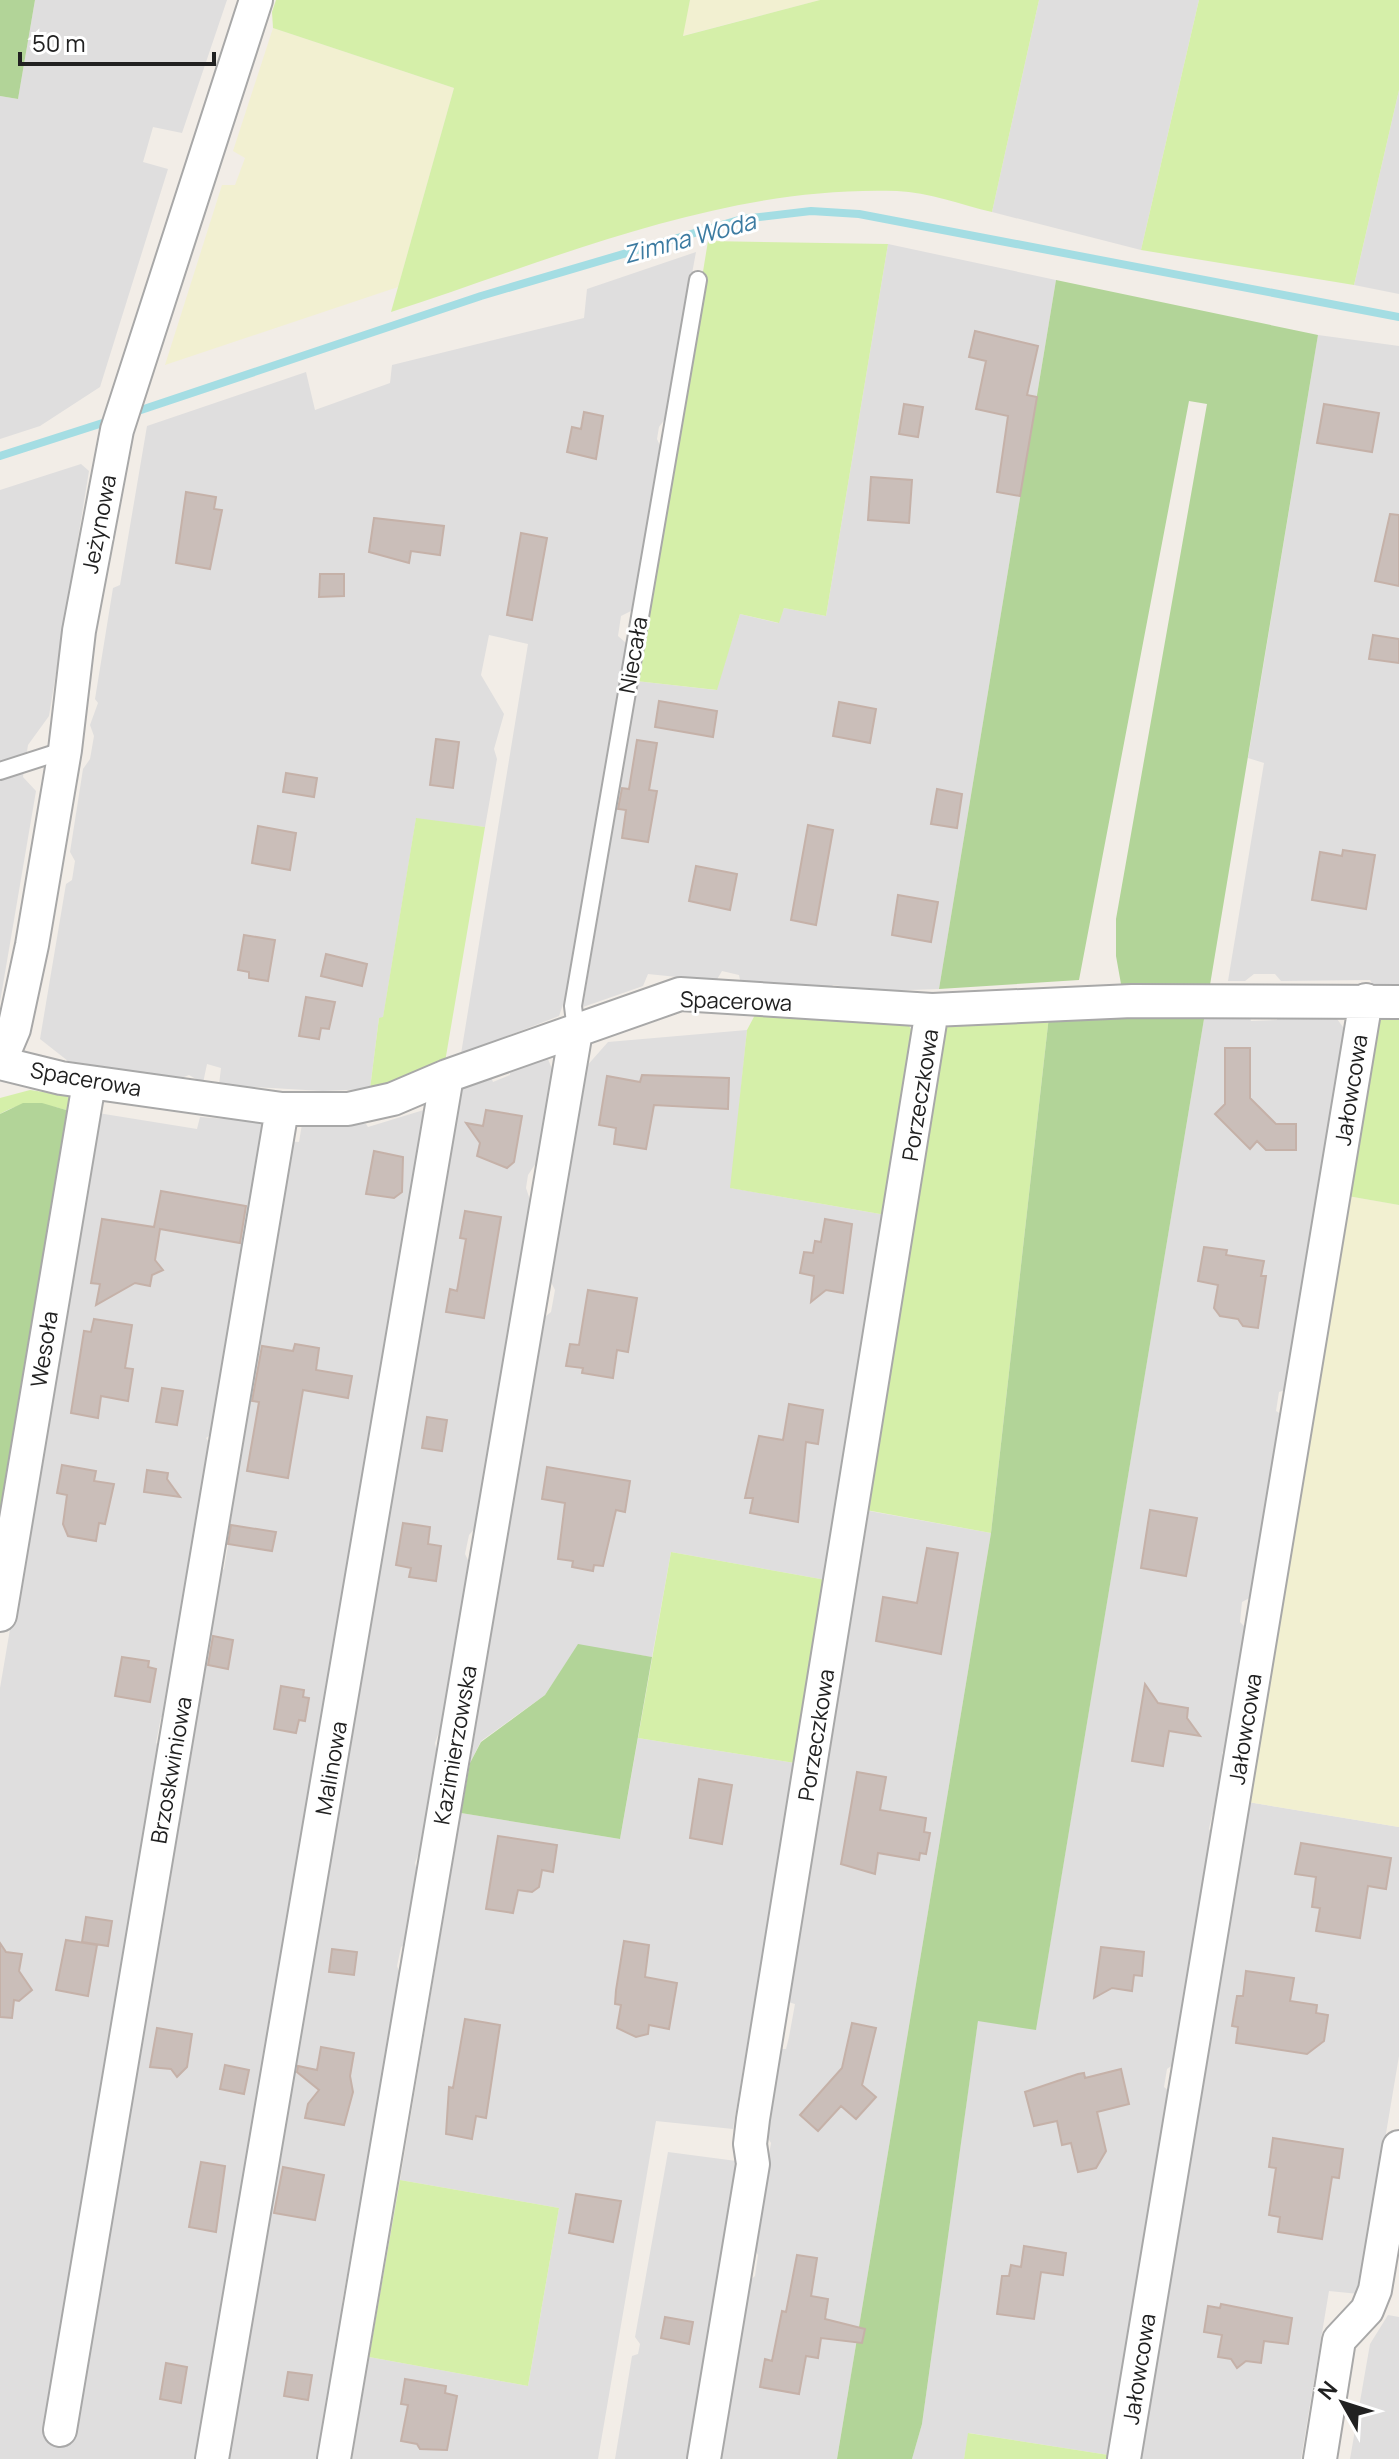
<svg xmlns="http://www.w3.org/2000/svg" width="1399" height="2459" viewBox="0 0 1399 2459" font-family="Manrope,sans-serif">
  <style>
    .residential { fill: #dfdede }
    .farmland { fill: #f2f0d1 }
    .grass { fill: #d5efa9 }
    .forest { fill: #b2d498 }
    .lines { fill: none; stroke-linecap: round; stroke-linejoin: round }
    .stream { stroke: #a4dde3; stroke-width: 8 }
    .building { fill: #cabeb9; stroke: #c5b1a8; stroke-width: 2 }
    .lane-casing { stroke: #a8a8a8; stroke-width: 20 }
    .street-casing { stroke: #a8a8a8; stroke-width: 36 }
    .lane { stroke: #fff; stroke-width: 16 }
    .street { stroke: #fff; stroke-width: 32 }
    .labels { text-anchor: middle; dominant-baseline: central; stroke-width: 6; stroke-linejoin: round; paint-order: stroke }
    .street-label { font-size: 22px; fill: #212121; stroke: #fff }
    .water-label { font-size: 24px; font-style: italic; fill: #3c7ba1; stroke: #fff }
  </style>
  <rect width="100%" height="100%" fill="#f2ede7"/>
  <path class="residential" d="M35,0H227L182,133L153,127L143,162L168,169L100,387L40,426L0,439V96L18,99Z
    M1039,0H1199L1141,250L992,212Z
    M1399,90V294L1354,285Z
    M888,244L1056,280L939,989L878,991L833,985L829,990L741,985L739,975L722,971L716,981L648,974L643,986L583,1007L636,681L716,690L740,614L778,623L784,608L826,616Z
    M696,252L665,419L659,427L657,439L661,448L633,610L621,616L618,636L626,643L571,982L559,1016L461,1054L528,644L489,635L481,675L504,714L494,749L497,759L485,827L416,819L383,1018H379L370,1089L323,1091L219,1085L221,1068L207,1064L203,1083L189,1075L179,1079L68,1061L40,1039L66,884L72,880L75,861L70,852L83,769L90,759L94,736L90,725L98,703L95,699L113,588L120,585L147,426L306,372L315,410L390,383L392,365L584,318L587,289Z
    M1318,335L1399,346V990L1375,989L1370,980L1281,981L1275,974H1254L1245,981H1228L1264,763L1248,758Z
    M81,464L89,471L49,716L28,745L23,777L36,791L0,1002V490Z
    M1332,1012L1348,1034L1289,1389L1279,1392L1276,1411L1286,1417L1255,1595L1242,1602L1240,1622L1250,1632L1231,1739L1222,1753L1228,1765L1221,1808L1212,1815L1209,1829L1216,1838L1204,1917L1195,1929L1188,1967L1193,1982L1178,2061L1167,2069L1164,2087L1174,2095L1115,2456L969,2433L964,2459H912L922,2424L978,2020L1036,2029L1205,1013L1249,1014L1251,1021L1277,1020L1278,1013Z
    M747,1030L731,1188L886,1215L826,1580L671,1552L652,1657L578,1645L545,1695L481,1741L470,1763L541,1320L551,1312L555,1290L549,1278L585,1068L608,1042Z
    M547,1057L553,1071L538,1160L528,1175L526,1188L531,1203L478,1525L469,1535L465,1554L471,1566L445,1715L435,1743L438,1758L423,1841L415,1863L418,1876L407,1943L401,1947L397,1966L401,1977L342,2303L344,2315L326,2400L318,2459H219L459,1089L491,1077L493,1082L510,1075L509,1069Z
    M427,1109L223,2351L212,2359L204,2459H0V1688L98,1113L197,1129L200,1117L267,1122L222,1427L206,1438L218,1454L173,1720L161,1717L156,1743L169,1751L211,1577L224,1569L228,1545L218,1535L285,1141L299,1142L302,1124H366L368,1127Z
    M869,1511L991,1533L837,2459H718L748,2282L755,2276L758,2255L753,2247L771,2143L765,2133L779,2049H786L789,2037L795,2004L788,2002Z
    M638,1738L795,1763L733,2129L656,2121L598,2459H352L369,2357L528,2386L559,2208L400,2180L461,1813L620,1839Z
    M1242,1801L1399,1827V2056L1359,2294L1329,2291L1301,2459H1134Z
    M668,2152L744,2162L694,2459H615L632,2356L638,2354L640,2344L635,2337Z
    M1388,2315L1399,2317V2459H1350L1370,2344Z"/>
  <path class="farmland" d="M690,0H820L682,36Z
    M273,28L454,88L398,287L165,365L222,185H235L245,158L233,151Z
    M1342,1195L1399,1205V1827L1242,1801Z"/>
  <path class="grass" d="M276,0H690L683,36L820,0H1039L992,212C962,205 928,192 897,191C722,185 555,259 391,312L454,88L273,28L272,12Z
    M1199,0H1399V90L1354,285L1141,250Z
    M708,241L888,244L826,616L784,608L779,623L740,614L717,690L636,681Z
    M416,818L485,827L445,1062L370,1089L379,1018L383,1017Z
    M756,1013L853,1021L905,1019L915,1036L886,1215L730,1188L747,1030Z
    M1374,1015L1399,1016V1205L1342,1195Z
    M1049,1016L991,1533L866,1510L943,1028L952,1017Z
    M30,1090L77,1097L73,1112C45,1104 26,1099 0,1114V1098Z
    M671,1552L826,1580L795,1763L638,1738Z
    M400,2180L559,2208L528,2386L369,2357Z
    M968,2433L1115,2456L1114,2459H964Z"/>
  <path class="forest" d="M0,0H35L18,99L0,96Z
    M1056,280L1318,335L1210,985L1121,984L1116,956V919L1207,404L1189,401L1079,980L939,989Z
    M1205,1013L1036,2030L978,2021L922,2424L912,2459H837L991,1533L1049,1016Z
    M23,1103H42L73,1112L0,1531V1114Z
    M578,1644L652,1657L620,1839L461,1813L470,1763L481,1742L545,1695Z"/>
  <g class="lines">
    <path class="stream" d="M132,413L481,296L742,219L811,211L859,214L1399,317
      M0,456L112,420"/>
  </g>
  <path class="building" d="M975,331L1038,346L1027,395L1037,397L1020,496L997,492L1008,416L976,409L986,361L969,357Z
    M904,404L923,407L918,437L899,434Z
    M1324,404L1379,413L1372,452L1317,443Z
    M584,412L603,416L596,459L567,452L572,427L581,429Z
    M871,477L912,480L909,523L868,520Z
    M186,492L216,497L214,509L222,510L210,569L176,563Z
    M1390,514L1399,515V586L1375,581Z
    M374,518L444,526L440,555L411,551L409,563L369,552Z
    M521,533L547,538L532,620L507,615Z
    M320,574H344V596L319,597Z
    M1373,635L1399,639V663L1369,659Z
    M659,701L717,711L713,737L655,727Z
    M839,702L876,709L870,743L833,736Z
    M436,739L459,742L453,788L430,785Z
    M637,740L657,743L649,790L657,791L648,842L622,838L626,810L618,809L622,788L629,789Z
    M286,773L317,778L314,797L283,792Z
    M937,789L962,794L957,828L931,824Z
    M808,825L833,830L816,925L791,920Z
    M258,826L296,833L290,870L252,863Z
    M1343,850L1375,855L1366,909L1312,900L1320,852L1342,856Z
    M696,866L737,874L730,910L689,901Z
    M898,895L938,902L931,942L892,935Z
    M244,935L275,940L268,981L249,978V972L238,970Z
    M326,954L367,964L362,986L321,976Z
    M306,997L335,1002L329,1029L321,1028L319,1039L299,1036Z
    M1225,1048H1250V1098L1276,1124H1296V1150H1266L1257,1141L1250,1149L1215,1114L1225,1104Z
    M642,1075L729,1078L728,1109L654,1105L646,1149L614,1144L616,1128L599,1125L607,1076L640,1082Z
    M486,1110L522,1116L514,1162L507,1168L477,1156L480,1143L466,1123L483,1126Z
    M374,1151L403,1157L402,1192L394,1198L366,1194Z
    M161,1191L246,1206L240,1243L160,1229L155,1260L163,1270L152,1275L150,1286L135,1283L96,1305L100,1284L91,1283L102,1219L154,1227Z
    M465,1211L501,1217L484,1318L446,1312L450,1289L457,1291L466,1239L460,1238Z
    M825,1219L852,1224L843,1293L826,1290L811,1302L814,1276L800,1273L804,1252L813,1253L815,1241L821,1242Z
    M1204,1247L1227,1250L1226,1255L1264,1261L1261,1276H1266L1258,1328L1243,1326L1238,1319L1220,1316L1214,1308L1218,1285L1198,1281Z
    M588,1290L637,1298L628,1352L617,1350L613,1378L582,1373L583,1368L566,1366L570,1344L579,1345Z
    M94,1319L132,1325L125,1368L133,1369L128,1401L101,1396L98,1418L71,1413L84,1331L91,1332Z
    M295,1344L319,1348L316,1370L352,1376L348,1398L303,1390L288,1478L247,1471L259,1402L252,1401L262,1346L293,1351Z
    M162,1388L183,1391L177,1425L156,1422Z
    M789,1404L823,1410L818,1444L806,1442L798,1522L750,1513L753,1498H745L759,1436L783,1440Z
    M427,1417L447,1420L442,1451L422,1448Z
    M62,1465L96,1471L94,1481L114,1484L105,1524L99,1523L96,1541L68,1536L63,1524L67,1495L57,1493Z
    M547,1467L630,1481L625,1512L616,1510L603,1566L594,1565L593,1571L572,1567L573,1561L558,1559L565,1503L542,1499Z
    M147,1470L168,1473L167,1479L180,1497L144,1492Z
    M1150,1510L1197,1518L1186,1576L1141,1568Z
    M403,1523L430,1527L428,1544L441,1546L436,1581L409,1577L411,1568L396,1565Z
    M231,1525L276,1532L272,1551L228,1544Z
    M927,1548L958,1553L941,1654L876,1641L883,1597L917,1603Z
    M213,1636L233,1640L228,1669L208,1665Z
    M122,1657L149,1661L148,1667L156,1669L150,1702L115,1696Z
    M1145,1684L1158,1703L1188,1708L1187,1718L1200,1736L1169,1731L1163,1766L1132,1761Z
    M281,1686L304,1690L303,1697L309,1698L305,1721L299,1720L296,1733L274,1729Z
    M857,1772L886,1777L880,1810L926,1818L924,1832L930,1833L926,1854L920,1853L919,1860L878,1853L875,1874L841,1864Z
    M699,1779L732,1785L722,1844L690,1838Z
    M498,1836L557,1845L553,1872L542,1870L539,1887L532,1892L518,1890L513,1913L486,1909Z
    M1301,1843L1391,1858L1386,1889L1368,1886L1360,1938L1316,1931L1320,1908L1312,1907L1316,1877L1295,1874Z
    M86,1917L112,1921L108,1946L82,1942Z
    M66,1940L97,1945L88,1996L56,1990Z
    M624,1941L649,1945L645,1977L677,1983L669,2029L649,2025L648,2034L636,2037L617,2028L621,2005L615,2004L616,1990Z
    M0,1943L6,1952L22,1954L19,1971L32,1990L19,2001L14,2000L12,2018L0,2017Z
    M1101,1947L1144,1952L1142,1976L1134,1975L1132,1991L1112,1988L1094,1998Z
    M332,1949L357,1952L354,1975L329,1972Z
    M1246,1971L1294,1978L1290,2001L1317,2005L1316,2013L1328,2015L1324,2041L1307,2054L1236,2043L1238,2027L1232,2026L1237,1996H1243Z
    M465,2019L500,2025L486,2118L476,2116L472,2139L446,2134L449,2087L453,2088Z
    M852,2023L876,2028L862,2085L876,2097L856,2119L841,2106L818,2131L800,2115L842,2068Z
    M157,2028L192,2034L187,2067L177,2077L171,2069L150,2067Z
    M321,2047L354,2053L350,2076L353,2092L344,2125L305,2118L308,2104L319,2090L297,2072L298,2066L317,2070Z
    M225,2065L249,2070L244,2094L220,2089Z
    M1121,2069L1129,2104L1097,2112L1106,2151L1096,2168L1078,2172L1071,2143L1062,2145L1057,2121L1034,2126L1025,2092L1078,2074L1084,2073L1085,2078Z
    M1273,2138L1343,2149L1339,2178L1332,2177L1322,2239L1278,2232L1280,2217L1269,2215L1276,2168L1269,2167Z
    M201,2162L225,2166L216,2232L189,2227Z
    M283,2167L324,2175L315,2220L274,2213Z
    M576,2194L621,2201L613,2242L569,2233Z
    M1024,2246L1066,2253L1063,2275L1041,2272L1034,2319L997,2314L1002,2276H1009L1011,2265L1021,2267Z
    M797,2255L817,2258L811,2296L828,2299L825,2319L865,2329L862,2343L821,2338L818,2358L806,2356L799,2394L760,2387L765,2359L772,2361L782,2311L786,2312Z
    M1221,2304L1292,2318L1288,2344L1264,2341L1261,2363L1246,2361L1237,2368L1231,2359L1218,2357L1222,2335L1204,2332L1208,2306L1220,2308Z
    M665,2317L693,2322L689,2344L661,2338Z
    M166,2363L187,2367L181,2403L160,2399Z
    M288,2372L312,2375L308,2400L284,2396Z
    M405,2379L446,2386L445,2393L457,2396L447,2450L420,2449L417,2444L401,2441L408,2405L401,2404Z"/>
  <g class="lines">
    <g class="lane-casing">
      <path id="lane" d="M0,771L65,750
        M576,1031L573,1006L698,280"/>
    </g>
    <g class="street-casing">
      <path id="street" d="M0,1062L14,1029L32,945L65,750L79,631L117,430L256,0
        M0,1063L61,1078L282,1109H348L393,1099L447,1076L680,994L932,1010L1132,1001L1399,1002
        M0,1615L89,1083
        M60,2430L282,1109
        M212,2459L447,1076
        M334,2459L576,1031
        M704,2459L753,2164L750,2144L753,2119L932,1010
        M1124,2459L1366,1000
        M1320,2459L1339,2340L1367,2310L1375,2290L1399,2147"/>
    </g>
    <use href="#lane" class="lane"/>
    <use href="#street" class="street"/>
  </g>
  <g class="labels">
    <g class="street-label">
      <text transform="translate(99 524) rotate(-79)">Jeżynowa</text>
      <text transform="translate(633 655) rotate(-80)">Niecała</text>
      <text transform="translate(736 1001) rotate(2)">Spacerowa</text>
      <text transform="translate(86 1079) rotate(10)">Spacerowa</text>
      <text transform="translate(1351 1090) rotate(-81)">Jałowcowa</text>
      <text transform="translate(920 1095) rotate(-81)">Porzeczkowa</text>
      <text transform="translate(44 1349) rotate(-81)">Wesoła</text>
      <text transform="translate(1245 1729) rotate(-81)">Jałowcowa</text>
      <text transform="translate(816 1735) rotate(-81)">Porzeczkowa</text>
      <text transform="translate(455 1745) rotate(-80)">Kazimierzowska</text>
      <text transform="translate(331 1768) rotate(-80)">Malinowa</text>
      <text transform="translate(171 1770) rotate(-80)">Brzoskwiniowa</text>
      <text transform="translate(1139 2369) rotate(-81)">Jałowcowa</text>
    </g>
    <g class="water-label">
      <text transform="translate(689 237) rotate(-15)">Zimna Woda</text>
    </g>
  </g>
  <g transform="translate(1343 2403) rotate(309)" stroke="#ffffff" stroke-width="6" paint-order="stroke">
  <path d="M0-6L14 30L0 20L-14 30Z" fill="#212121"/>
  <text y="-12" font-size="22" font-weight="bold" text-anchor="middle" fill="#212121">N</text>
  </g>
  <path d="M20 52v12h194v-12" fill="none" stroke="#212121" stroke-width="4"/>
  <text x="32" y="52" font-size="24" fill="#212121" stroke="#ffffff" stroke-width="6" paint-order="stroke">50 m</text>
</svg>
